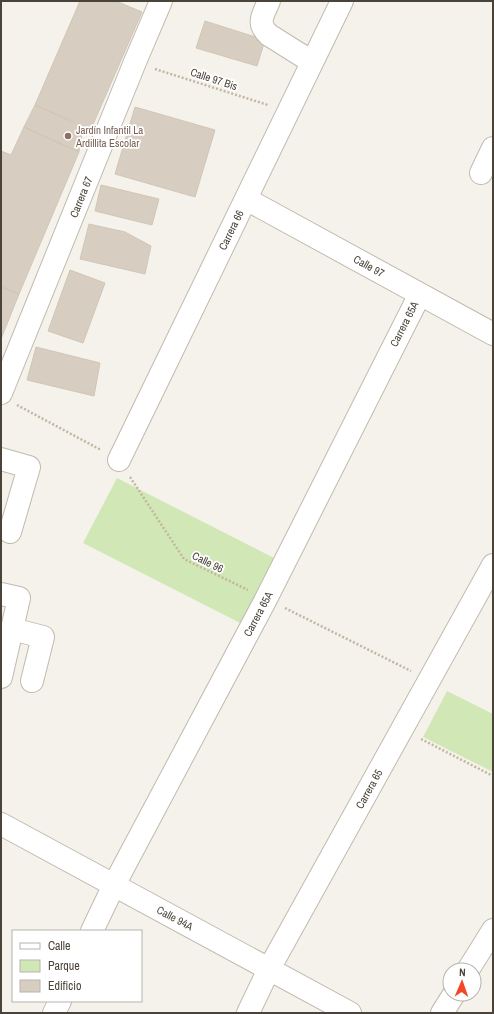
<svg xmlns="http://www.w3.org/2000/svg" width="494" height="1014" viewBox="0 0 494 1014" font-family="'Archivo Narrow',sans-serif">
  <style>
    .green { fill: #d1e8b6 }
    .building { fill: #d7cec1; stroke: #d1c6b5 }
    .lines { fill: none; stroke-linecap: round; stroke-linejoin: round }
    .minor-casing { stroke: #c1baae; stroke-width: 24 }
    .path { stroke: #c2b6a0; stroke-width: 2.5; stroke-dasharray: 2 2; stroke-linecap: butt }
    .minor { stroke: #fff; stroke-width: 22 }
    .education-dot { fill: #8d6e63; stroke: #fff; stroke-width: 1.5 }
    .labels { text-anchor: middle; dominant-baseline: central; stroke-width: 3.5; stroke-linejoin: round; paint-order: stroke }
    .street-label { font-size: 11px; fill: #4a4339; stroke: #fff }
    .education-label { font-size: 11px; fill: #785e54; stroke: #fff; text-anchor: start }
  </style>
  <rect width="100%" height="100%" fill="#f5f2ec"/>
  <path class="green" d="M117,478L278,560L244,625L83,543Z
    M447,691L493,714V772L423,737Z"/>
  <path class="building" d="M80,1H116L142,12L91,129L35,105Z
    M205,21L265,40L257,66L196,48Z
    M35,105L83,127L79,152L24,127Z
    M135,107L215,130L195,197L115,174Z
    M24,127L79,152L19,294L1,287V151L11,155Z
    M101,185L159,199L152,225L95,211Z
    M89,224L125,232L151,246L145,274L80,259Z
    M70,270L105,283L83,343L48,331Z
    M1,287L19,294L1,339Z
    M36,347L100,363L94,396L27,380Z"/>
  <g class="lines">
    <g class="minor-casing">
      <path id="minor" d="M269,1C263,15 256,23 269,35L312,62
        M481,173L493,148
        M246,199L493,334
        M1,393L135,62L161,1
        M1,459L29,467L10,532
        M119,460L342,1
        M1,594L19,598L1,677
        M12,629L43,637L32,681
        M1,824L350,1013
        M92,931L114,885L266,599L420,294
        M468,970L493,930
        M54,1013L60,1001
        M248,1013L269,969L493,565
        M442,1013L454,994"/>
    </g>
    <path class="path" d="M155,69L268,105
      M17,405L101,450
      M130,477L184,559L248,590
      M285,608L411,671
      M421,739L493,776"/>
    <use href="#minor" class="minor"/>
  </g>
  <circle class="education-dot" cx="68" cy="136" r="4"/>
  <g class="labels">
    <g class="street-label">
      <text transform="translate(214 79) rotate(18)">Calle 97 Bis</text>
      <text transform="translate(81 197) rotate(-68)">Carrera 67</text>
      <text transform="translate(231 230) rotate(-64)">Carrera 66</text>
      <text transform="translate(369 266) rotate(29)">Calle 97</text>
      <text transform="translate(404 324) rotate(-63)">Carrera 65A</text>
      <text transform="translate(208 562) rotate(26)">Calle 96</text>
      <text transform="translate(258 614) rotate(-62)">Carrera 65A</text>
      <text transform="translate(369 789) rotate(-61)">Carrera 65</text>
      <text transform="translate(175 918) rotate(28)">Calle 94A</text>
    </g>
    <g class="education-label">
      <text x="76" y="130">Jardín Infantil La<tspan x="76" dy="13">Ardillita Escolar</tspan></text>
    </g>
  </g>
  <rect width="494" height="1014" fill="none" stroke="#4a4339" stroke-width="4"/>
  <rect x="12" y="930" width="130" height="72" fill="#ffffff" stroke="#b7b4b0"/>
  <rect x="20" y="943" width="20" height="6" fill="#ffffff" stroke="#b7b4b0"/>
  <text x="48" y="950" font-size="12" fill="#4a4339">Calle</text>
  <rect x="20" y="960" width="20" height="12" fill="#d1e8b6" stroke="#b7b4b0"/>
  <text x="48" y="970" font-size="12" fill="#4a4339">Parque</text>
  <rect x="20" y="980" width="20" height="12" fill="#d7cec1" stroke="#b7b4b0"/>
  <text x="48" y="990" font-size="12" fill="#4a4339">Edificio</text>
  <g transform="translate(462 982) rotate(2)"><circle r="19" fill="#ffffff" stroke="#b7b4b0"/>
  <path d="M0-3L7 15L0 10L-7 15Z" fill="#f34725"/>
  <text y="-6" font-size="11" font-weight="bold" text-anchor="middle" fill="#4a4339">N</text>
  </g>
</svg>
